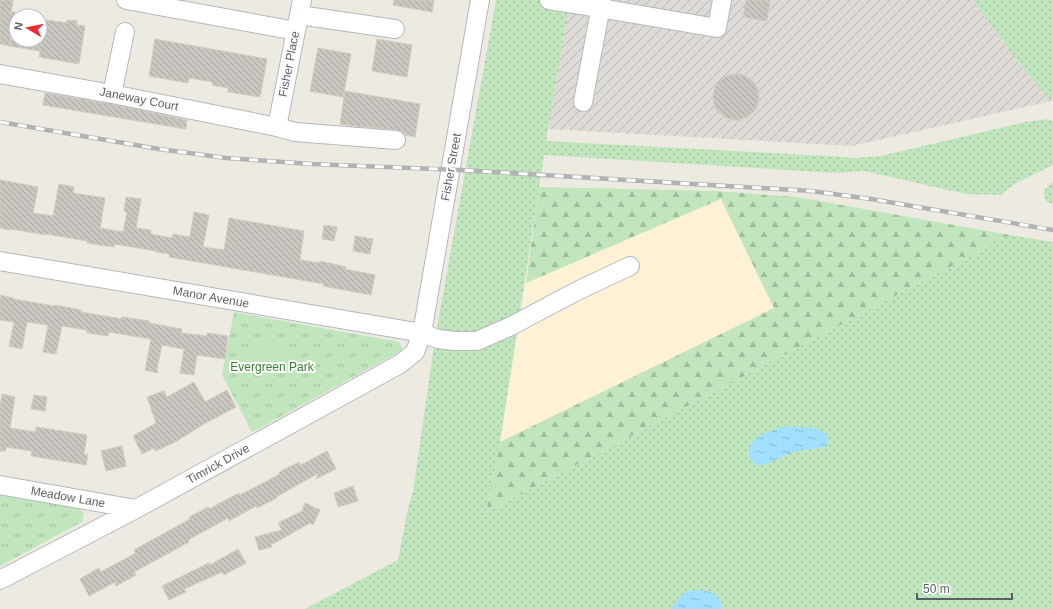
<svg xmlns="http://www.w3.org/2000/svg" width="1053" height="609" viewBox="0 0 1053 609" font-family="Arial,sans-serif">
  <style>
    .commercial { fill: #fef1d6 }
    .industrial { fill: url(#industrial-furrows) }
    .grass { fill: url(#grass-dots) }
    .forest { fill: url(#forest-firs) }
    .park { fill: url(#park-tufts) }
    .pitch { fill: #c1e6bd }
    .water { fill: url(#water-ripples) }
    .building { fill: url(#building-back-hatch); stroke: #d2cbc0 }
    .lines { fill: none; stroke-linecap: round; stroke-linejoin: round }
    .minor-casing { stroke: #b4b8bc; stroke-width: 20 }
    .minor { stroke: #fff; stroke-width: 18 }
    .rail-casing { stroke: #b1b2b3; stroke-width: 4.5 }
    .rail { stroke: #fff; stroke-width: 3; stroke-dasharray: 9; stroke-linecap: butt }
    .labels { text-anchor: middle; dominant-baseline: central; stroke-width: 4; stroke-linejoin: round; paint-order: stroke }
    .street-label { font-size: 12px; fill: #5a5f63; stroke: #fff }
    .park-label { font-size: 12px; fill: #378232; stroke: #fff }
  </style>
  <defs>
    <pattern id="industrial-furrows" width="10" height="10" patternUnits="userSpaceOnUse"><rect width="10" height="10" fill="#dedbd6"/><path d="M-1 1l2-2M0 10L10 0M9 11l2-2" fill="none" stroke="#b7b5b1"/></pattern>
    <pattern id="grass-dots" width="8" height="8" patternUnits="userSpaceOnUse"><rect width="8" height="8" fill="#c1e6bd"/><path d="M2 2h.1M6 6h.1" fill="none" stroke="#a0be9d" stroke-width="1.8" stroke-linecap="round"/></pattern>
    <pattern id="forest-firs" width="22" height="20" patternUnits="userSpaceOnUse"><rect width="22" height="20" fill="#c1e6bd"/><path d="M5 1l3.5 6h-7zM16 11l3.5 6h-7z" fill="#a0be9d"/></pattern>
    <pattern id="park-tufts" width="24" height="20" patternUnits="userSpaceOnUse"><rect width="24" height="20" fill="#c1e6bd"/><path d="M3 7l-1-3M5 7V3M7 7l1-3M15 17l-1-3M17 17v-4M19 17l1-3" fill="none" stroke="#a0be9d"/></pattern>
    <pattern id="water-ripples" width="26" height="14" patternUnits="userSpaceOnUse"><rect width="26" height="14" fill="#a0dfff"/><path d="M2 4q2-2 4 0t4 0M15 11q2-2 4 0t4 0" fill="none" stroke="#85b8d2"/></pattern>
    <pattern id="building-back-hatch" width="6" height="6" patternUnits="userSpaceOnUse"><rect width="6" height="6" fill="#cac7c1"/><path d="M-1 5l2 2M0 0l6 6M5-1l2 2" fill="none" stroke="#a7a5a0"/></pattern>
  </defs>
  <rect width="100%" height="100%" fill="#edeae2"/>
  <path class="commercial" d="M721,199L774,308L500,442L526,283Z"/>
  <path class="industrial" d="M570,0H973L1021,66L1051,101L852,146L548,129Z"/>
  <path class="grass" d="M496,0H570L546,141L829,156L853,158L881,156L1025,122L1047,119L1053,121V165L1014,184L1001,195L966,194L864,171L837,173L544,155L500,442L486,513L1010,235L1053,242V609H305L398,560L408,508L413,492L435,339Z
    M973,0H1053V101H1051L1021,66Z
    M1053,182V204L1047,202C1041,191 1045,189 1053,182Z"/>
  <path class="forest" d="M539,187L715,191L797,197L1010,235L486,513L500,442L774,308L721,199L526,283Z"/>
  <path class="park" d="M234,312L399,342L402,347L401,351L252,432L222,375Z
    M0,494L78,508L84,513L82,522L0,566Z"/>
  <path class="pitch" d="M275,338L288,359L265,373L252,352Z"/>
  <path class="water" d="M783,427C795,427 835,424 827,446C814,450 800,449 788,454C778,458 770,465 759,465C755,465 752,462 750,458C742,438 770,431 783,427Z
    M699,590C713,592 720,594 722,609H670C677,604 680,594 689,591C692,590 696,591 699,590Z"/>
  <path class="building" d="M0,0H13L11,12H15L10,40H40V19L67,23V20L77,21L76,25L85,26L79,64L39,57L40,51L9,46L10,41L9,46L0,44Z
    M394,0H434L432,12L393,5Z
    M746,0H770L767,21L743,17Z
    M155,39L267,59L260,97L228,92V88L212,85L213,82L189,78L188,83L149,76Z
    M377,39L412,45L407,77L372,71Z
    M318,48L351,54L343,97L310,91Z
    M713 97a23 23 0 1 1 46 0a23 23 0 1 1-46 0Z
    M345,91L420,104L415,137L405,135L402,131L397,130L355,126L340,124Z
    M45,93L110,104L187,120L186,129L43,105Z
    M0,180L38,187L33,213L53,216L59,184L74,187L73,193L105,198L100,228L123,232L127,212L124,211L126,197L141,199L136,228L151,230V234L172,238L173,234L190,237L194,212L209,215L203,247L224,250L229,218L304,231L300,260L320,263V261L346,267L345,269L375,275L371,295L323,286L324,284L169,257V254L156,252V251L114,244V247L87,243V241L47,234V235L11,229L10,230L0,228Z
    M324,225L337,227L334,241L322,239Z
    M355,236L373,239L370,254L353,251Z
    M0,295L13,298V299L54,306L55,305L81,310V312L122,319V317L149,321V323L182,329L181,333L207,336V333L228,336L225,359L197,355L194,375L180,373L184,349L162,345L157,369L158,373L145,370L151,339L109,332L108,336L87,333V330L62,326L56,354L43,352L48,325L27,322L22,349L9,346L14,322L0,320Z
    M194,382L205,402L227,390L236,407L204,424L175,442L156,451L154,448L142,454L133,436L156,423L147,397L164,391L167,397Z
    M2,394L15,397L10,428L35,432L36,427L87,435L84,454H88L86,465L31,456L32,451L6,447L5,451H0V407Z
    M34,395L47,397L45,411L31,409Z
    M122,446L126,466L106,471L101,451Z
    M327,451L336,469L316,479L319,473L276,497L277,498L257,508L256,506L229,521L228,518L188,540L189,542L134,572L136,575L116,586L115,582L89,596L80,579L99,568L101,572L136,553L134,550L190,519L189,517L208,507L209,509L239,493L240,495L280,474L279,472L299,462L301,465Z
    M353,486L358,501L338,507L334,493Z
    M305,503L320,510L313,525L310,523L271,545L272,547L259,550L255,537L282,530L278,523L302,511Z
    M238,549L246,563L224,575L222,572L184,589L186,592L169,600L162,586L209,563L210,565Z"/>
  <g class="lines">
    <g class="minor-casing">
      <path id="minor" d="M126,0L296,31
        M549,0L600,8L717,28L722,0
        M299,15L395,29
        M0,74L112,94L277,127L295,132L396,140
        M112,94L125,32
        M583,102L602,0
        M277,127L302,0
        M0,261L422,333L438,339L454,341H477L511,326L577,291L630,266
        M0,485L136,509
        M0,580L136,509L400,364L415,352L422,333L480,0"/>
    </g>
    <use href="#minor" class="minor"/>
    <g class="rail-casing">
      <path id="rail" d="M0,122L159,149L226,158L311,164L460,170L811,191L871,199L1053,230"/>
    </g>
    <use href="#rail" class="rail"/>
  </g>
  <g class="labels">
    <g class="street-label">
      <text transform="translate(289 64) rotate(-79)">Fisher Place</text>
      <text transform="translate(139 99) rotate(11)">Janeway Court</text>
      <text transform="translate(451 167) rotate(-80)">Fisher Street</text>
      <text transform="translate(211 297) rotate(10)">Manor Avenue</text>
      <text transform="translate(218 464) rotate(-29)">Timrick Drive</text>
      <text transform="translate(68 497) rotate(10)">Meadow Lane</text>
    </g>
    <g class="park-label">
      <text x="272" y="367">Evergreen Park</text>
    </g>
  </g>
  <g transform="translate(28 28) rotate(280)"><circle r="19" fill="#ffffff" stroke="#bdbfc1"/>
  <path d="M0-3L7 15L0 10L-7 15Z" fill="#eb2a2e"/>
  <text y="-6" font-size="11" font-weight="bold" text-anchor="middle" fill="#5a5f63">N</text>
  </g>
  <path d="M917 593v6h95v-6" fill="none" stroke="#5a5f63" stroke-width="2"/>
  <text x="923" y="593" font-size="12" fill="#5a5f63" stroke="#ffffff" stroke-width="3" paint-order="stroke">50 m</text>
</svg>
